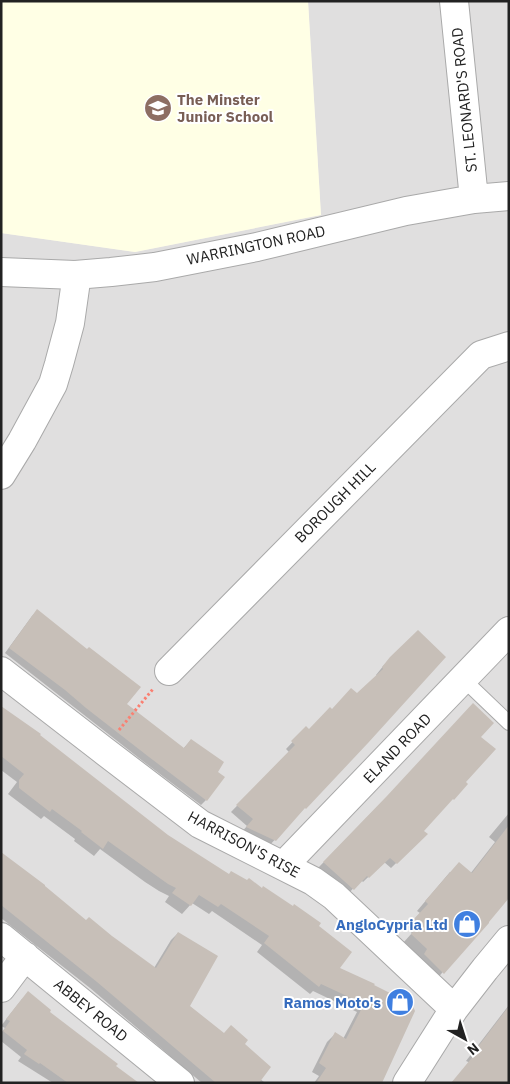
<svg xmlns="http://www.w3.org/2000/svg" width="510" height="1084" viewBox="0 0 510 1084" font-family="'IBM Plex Sans',sans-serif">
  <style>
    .residential { fill: #e0dfdf }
    .education { fill: #ffffe5 }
    .shadow { fill: #0003 }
    .building { fill: #c7bfb8 }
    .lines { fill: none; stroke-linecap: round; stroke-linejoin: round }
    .lane-casing { stroke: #a9a9a9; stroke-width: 16 }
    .street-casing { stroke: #a9a9a9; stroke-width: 30 }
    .path { stroke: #fa8072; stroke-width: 3; stroke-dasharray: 2.5 2.5; stroke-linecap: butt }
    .lane { stroke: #fff; stroke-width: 14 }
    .street { stroke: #fff; stroke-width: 28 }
    .labels { text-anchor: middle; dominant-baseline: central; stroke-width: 4; stroke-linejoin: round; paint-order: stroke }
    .education-label { font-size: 15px; font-weight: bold; fill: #785e54; stroke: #fff; text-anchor: start }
    .street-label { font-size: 15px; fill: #222; stroke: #fff }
    .shop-label { font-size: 15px; font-weight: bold; fill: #366cbe; stroke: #fff; text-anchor: end }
  </style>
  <rect width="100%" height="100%" fill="#f2efe9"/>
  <path class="residential" d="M308,1H509V1083H1V233L135,252L321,215Z"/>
  <path class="education" d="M1,1H308L321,215L135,252L1,233Z"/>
  <path class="shadow" d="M37,611L126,704L183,749L191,740L206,800L201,805L144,762L5,653L32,616Z
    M445,657L268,847L240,834L247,826L231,812L289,752L286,749L306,728L309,730L332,710L357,695L377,676L376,675L384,665Z
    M1,708L167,836L228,876L318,926L338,968L373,984L380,1083H314L319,1076L312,1072L327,1042L335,1034L343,1039L357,1012L313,991L310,994L257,952L262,945L212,911L209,914L192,903L182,914L165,902L169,896L159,891L145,882L100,849L94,856L74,841L75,839L44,816L41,819L8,794L17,782L1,770Z
    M480,737L465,783L423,831L426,834L391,868L384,862L363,882L361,880L348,894L318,868L380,804Z
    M509,813V896L435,981L403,943L412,933L406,928L420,913L417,911L450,872L470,874L495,842L489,837Z
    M1,853L86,921L154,968L171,940L178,933L189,1006L224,1034L243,1045L260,1079L264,1082L263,1083H202L90,988L1,918Z
    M22,999L48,1012L114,1067L136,1083H53L18,1061L21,1057L1,1041V1033L5,1028L1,1026Z
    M509,1005V1079L466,1061Z"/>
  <path class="building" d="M37,609L87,649L89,647L141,687L127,704L184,748L191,739L224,762L218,772L225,777L207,801L149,757L86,708L65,690L9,648Z
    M418,630L446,657L368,743L306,809L305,808L276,841L246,827L253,819L236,805L295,745L291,741L306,726L309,729L330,707L332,709L351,688L357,693L383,669L382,667L390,657Z
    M473,703L494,723L481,737L496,749L466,782L468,784L454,800L453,799L424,831L428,834L397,864L390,858L369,878L367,876L354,890L323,862L386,797Z
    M1,706L41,734L40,735L168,835L229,874L231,871L247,880L249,878L262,888L263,886L293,906L294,904L321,923L319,926L352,952L340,968L375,984L374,985L412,1004L415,1011L382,1083H316L326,1068L319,1063L335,1032L346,1039L364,1004L321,984L319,987L264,943L269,936L221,904L218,907L199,895L191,906L172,893L176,888L168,884L154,874L108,841L103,849L81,832L82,831L52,809L50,812L19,788V780L24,774L1,756Z
    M509,825V898L489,922V923L444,974L424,954L427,949L411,934L420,924L414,919L428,904L425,901L459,862L472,873Z
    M1,852L45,885V886L86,920L89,917L112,936L156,968L178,932L218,956L190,1006L224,1033L231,1025L248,1040L245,1044L271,1067L259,1083H216L97,982L1,905Z
    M28,991L51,1010L50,1012L118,1064L116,1066L139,1083H68L40,1063L39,1064L24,1054L27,1050L3,1031L10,1021L6,1019Z
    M509,1006V1083H451L475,1054L474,1052Z"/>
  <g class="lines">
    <g class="lane-casing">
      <path id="lane" d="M463,679L509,723"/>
    </g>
    <g class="street-casing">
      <path id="street" d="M454,1L474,199
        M1,272L75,275L111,272L155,267L257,247L406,211L474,199L509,196
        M1,475L22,441L53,384L59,364L70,323L75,288V275
        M1,671L103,750L200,824L313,881L334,896L454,1009
        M169,671L481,355L509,346
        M284,865L509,631
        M1,937L180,1083
        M1,988L25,956
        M407,1083L454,1009L485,969L509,940"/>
    </g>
    <path class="path" d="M119,730L153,689"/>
    <use href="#lane" class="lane"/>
    <use href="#street" class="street"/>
  </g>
  <defs>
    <g id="school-disc" transform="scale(1.4375)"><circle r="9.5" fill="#8d6e63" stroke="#fff"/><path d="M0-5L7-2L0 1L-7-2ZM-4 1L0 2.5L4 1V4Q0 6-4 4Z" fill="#fff"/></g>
    <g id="shop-disc" transform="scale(1.4375)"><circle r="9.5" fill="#3f7fe0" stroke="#fff"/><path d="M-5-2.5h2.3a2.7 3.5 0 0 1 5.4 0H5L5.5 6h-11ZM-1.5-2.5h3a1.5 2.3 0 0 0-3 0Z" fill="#fff"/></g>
  </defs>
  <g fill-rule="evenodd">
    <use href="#school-disc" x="158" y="108"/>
    <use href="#shop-disc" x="467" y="924"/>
    <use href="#shop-disc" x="400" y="1002"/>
  </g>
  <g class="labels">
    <g class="education-label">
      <text x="177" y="99">The Minster<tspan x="177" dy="17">Junior School</tspan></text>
    </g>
    <g class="street-label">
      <text transform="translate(464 100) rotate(-96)">ST. LEONARD'S ROAD</text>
      <text transform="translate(256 245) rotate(-12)">WARRINGTON ROAD</text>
      <text transform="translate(335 502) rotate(-45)">BOROUGH HILL</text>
      <text transform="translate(397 748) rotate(-46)">ELAND ROAD</text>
      <text transform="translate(244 844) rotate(28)">HARRISON'S RISE</text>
      <text transform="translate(91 1010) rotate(39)">ABBEY ROAD</text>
    </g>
    <g class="shop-label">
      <text x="448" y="924">AngloCypria Ltd</text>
      <text x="381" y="1002">Ramos Moto's</text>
    </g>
  </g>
  <rect width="510" height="1084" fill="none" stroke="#222222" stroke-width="5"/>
  <g transform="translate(465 1039) rotate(141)" stroke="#ffffff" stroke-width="4" paint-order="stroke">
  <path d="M0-4L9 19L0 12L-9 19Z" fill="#222222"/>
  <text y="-8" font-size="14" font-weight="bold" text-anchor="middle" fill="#222222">N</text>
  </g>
</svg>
